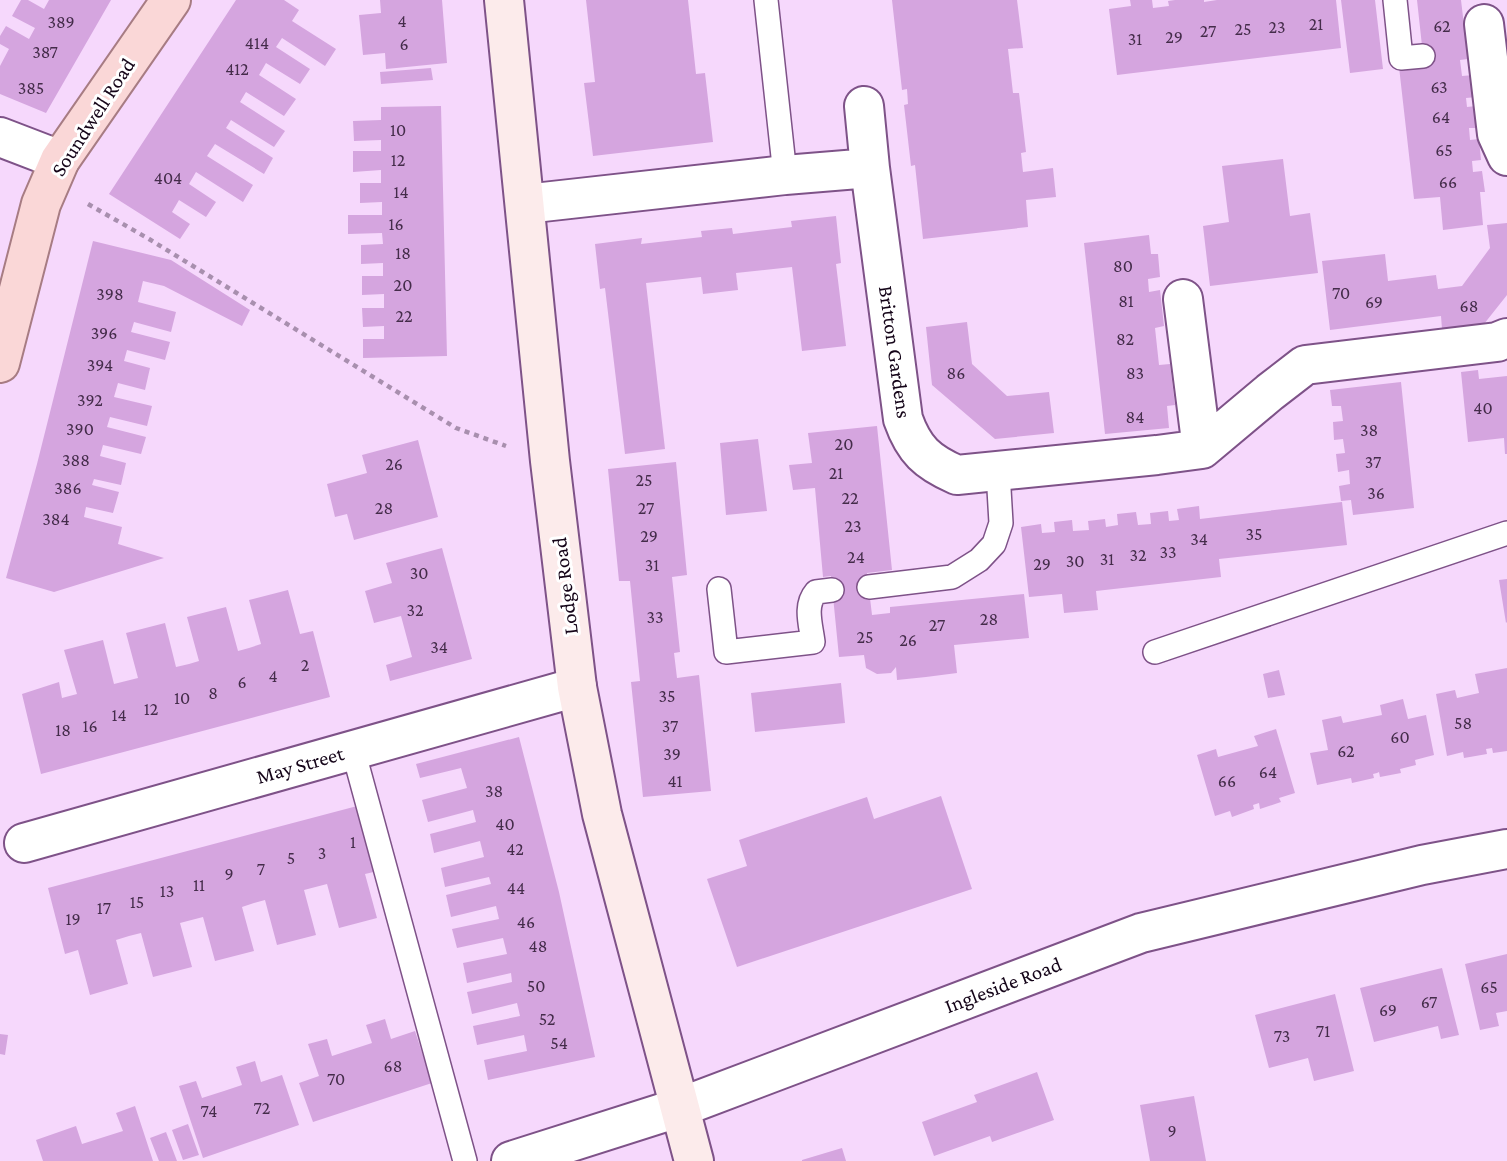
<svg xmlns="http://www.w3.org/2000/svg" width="1507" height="1161" viewBox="0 0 1507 1161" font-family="'Crimson Pro',serif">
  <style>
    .building { fill: #d5a5df }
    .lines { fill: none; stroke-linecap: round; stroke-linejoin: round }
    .service-casing { stroke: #7e5288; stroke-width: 26 }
    .minor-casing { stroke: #7e5288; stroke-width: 42 }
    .tertiary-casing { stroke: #7e5288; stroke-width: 42 }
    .secondary-casing { stroke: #7e5288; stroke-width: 42 }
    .primary-casing { stroke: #a77c83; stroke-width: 42 }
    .path { stroke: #a88fae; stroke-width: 4.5; stroke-dasharray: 5 5; stroke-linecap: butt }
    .service { stroke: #fff; stroke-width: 23 }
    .minor { stroke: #fff; stroke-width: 38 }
    .tertiary { stroke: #fff; stroke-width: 38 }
    .secondary { stroke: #fcebeb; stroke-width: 38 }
    .primary { stroke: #fad7d7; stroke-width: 38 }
    .labels { text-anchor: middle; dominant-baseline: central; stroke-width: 6; stroke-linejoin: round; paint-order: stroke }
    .number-label { font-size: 18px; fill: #442c4a }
    .street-label { font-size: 21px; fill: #140418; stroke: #fff }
  </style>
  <rect width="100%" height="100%" fill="#f6d8fc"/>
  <path class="building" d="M21,0H28L44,9L49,0H111L46,113L0,94V66L9,49L0,44V36L6,26L29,39L35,28L12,16Z
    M236,0H284L299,10L292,21L336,49L325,66L282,38L276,47L310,69L300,84L266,63L259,75L296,99L284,116L246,92L240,102L285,131L274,147L231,120L226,128L273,158L264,174L215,144L207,156L253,185L243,202L196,172L189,184L216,202L206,217L179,200L172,212L190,224L180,239L109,194Z
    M380,0H442L447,63L386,69L385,53L363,55L359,15L381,13Z
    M586,0H688L696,74L705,73L713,142L593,156L584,83L595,82Z
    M892,0H1017L1023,48L1008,49L1013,93H1019L1026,152L1021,153L1023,172L1053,168L1056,197L1026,200L1028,227L923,239L915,165L911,166L904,105L908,104L907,89L902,90Z
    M1130,0H1152L1153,8L1169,6L1168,1L1175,0H1204V2L1217,0H1336L1341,48L1117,75L1109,9L1131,6Z
    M1341,0H1375L1383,69L1350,73Z
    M1417,0H1461L1468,59L1460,60L1462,76L1474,75L1477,97L1466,98L1467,107L1476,106L1479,128H1469L1470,140L1479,139L1481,160L1472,161L1473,172L1482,171L1485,192H1480L1483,225L1443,230L1440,197L1414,199L1399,67L1424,64Z
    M431,68L433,80L381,84L380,72Z
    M441,106L447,356L363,358V339H384V326L363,327L362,308H384V294L362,295V276H383V263L361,264V245L383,244L382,233L348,234V215H382V202L360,203V183H381V170L353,172V151H381V140L354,141L353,121L381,120V107Z
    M1283,159L1290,216L1310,213L1318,273L1210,286L1203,226L1229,222L1222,166Z
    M836,216L841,263L836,264L846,346L802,351L792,267L736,273L738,290L703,294L701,277L646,283L665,449L625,454L605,288L600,289L595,244L642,238L641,244L702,237L701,231L732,228L733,234L792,227L791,221Z
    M1507,223V295L1484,324L1442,329L1441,316L1330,330L1322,261L1385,254L1388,281L1436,275L1438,289L1462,286L1490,248L1487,225Z
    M1149,235L1151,254H1158L1160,277L1148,279L1149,292L1160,290L1164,326L1155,328L1159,365L1170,364L1175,405L1167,406L1169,428L1105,434L1084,243Z
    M93,241L171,260L250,310L242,326L164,286L143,281L138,302L176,312L171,332L134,322L131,332L170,342L165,360L127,350L124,361L150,368L145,390L118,383L114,397L152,406L147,426L110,417L107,427L146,437L141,454L103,445L100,456L126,463L121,485L94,479L92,485L119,492L113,513L86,507L84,517L122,527L118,544L164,558L54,592L6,578L37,464Z
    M967,322L972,364L1007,396L1049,392L1054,433L995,439L932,385L926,327Z
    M1478,370L1479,379L1507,376V454H1505L1504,438L1468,442L1461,372Z
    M1401,382L1414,508L1353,515L1351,500L1341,501L1339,486L1350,484L1349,470L1338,472L1336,454L1345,453L1343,439L1334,440L1333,422L1343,421L1341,406H1332L1330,390Z
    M877,426L892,570L867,573L872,615L890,613V607L1024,594L1029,638L954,645L957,673L926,677L897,680L896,667L891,673L877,674L866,668L864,655L839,657L831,576L823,577L815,488L793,490L789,465L812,463L808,433Z
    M758,439L767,511L726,515L720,443Z
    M418,440L438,517L354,540L347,514L335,517L327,484L367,473L362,455Z
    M676,462L687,575L672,577L680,652L674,653L677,678L699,675L711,791L643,797L631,682L640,681L630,581H619L608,469Z
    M1342,502L1347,545L1219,559L1221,577L1096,591L1098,610L1064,613L1062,594L1029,597L1021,527L1041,524L1042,533L1055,532L1054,522L1072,520L1073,531L1089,530L1088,521L1105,519L1106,527L1118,525L1117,514L1136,512L1138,525L1151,524L1150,513L1168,511L1169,521L1179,520L1177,509L1199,506L1200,519Z
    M442,548L472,659L390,681L386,665L412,657L401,616L374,623L365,591L392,583L386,563Z
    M1507,579V622L1506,623L1499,580Z
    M288,590L300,634L313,631L330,697L41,774L22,694L59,682L62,698L77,694L64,650L103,640L114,684L138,678L126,633L165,623L176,667L189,664L199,661L187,617L226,607L238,651L249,648L261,644L249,600Z
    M1507,668V751L1493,753L1492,748L1486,749L1487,754L1464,758L1463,752L1447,756L1436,694L1455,690L1457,698L1479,693L1475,674Z
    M1279,670L1285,695L1268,698L1263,674Z
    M841,683L845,723L755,732L751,693Z
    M1403,699L1408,719L1426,715L1434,755L1415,760L1416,765L1400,769L1401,773L1380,777L1379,772L1377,773L1373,774L1374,778L1352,783L1351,778L1317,785L1310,753L1328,750L1322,720L1341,716L1343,723L1382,715L1380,705Z
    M1276,729L1295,793L1279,798L1281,802L1260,809L1259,803L1253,805L1254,809L1232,817L1230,811L1215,816L1197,755L1216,749L1218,757L1258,746L1254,736Z
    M519,737L559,892L595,1057L488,1080L484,1060L527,1051L524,1035L477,1045L473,1026L520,1016L517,1003L472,1014L467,992L512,982L511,973L467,983L463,963L507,954L503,938L457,948L452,929L499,919L496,906L451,917L446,895L491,884L489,877L445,887L441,868L484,857L480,841L434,853L430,834L476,822L473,810L428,822L422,800L467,788L461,768L420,778L416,764Z
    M941,796L972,889L737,967L707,879L747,866L739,840L867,797L874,819Z
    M361,805L378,871L365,874L377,918L339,928L327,884L304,890L316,935L277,945L265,900L254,903L242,907L254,951L215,961L203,917L180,923L192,967L153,977L141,933L129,936L116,940L128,984L90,995L78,950L65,954L48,888Z
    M1507,954V1011L1496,1013L1499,1026L1480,1030L1465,964Z
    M1442,968L1459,1035L1441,1039L1438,1026L1374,1042L1360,988Z
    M1335,994L1354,1071L1314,1081L1308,1058L1269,1068L1255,1015Z
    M385,1019L391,1039L415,1031L432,1083L313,1122L299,1083L319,1076L308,1044L327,1039L332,1056L372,1043L366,1025Z
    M0,1034L8,1035L5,1055L0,1054Z
    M255,1061L261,1082L282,1075L299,1125L203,1158L179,1086L196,1081L202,1098L224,1091L242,1085L236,1067Z
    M1037,1072L1054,1120L992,1142L990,1136L934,1156L922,1122L977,1102L974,1095Z
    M1194,1096L1206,1161H1150L1140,1105Z
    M135,1106L153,1161H43L36,1140L76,1126L82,1144L123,1131L116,1113Z
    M188,1124L199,1155L183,1160L172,1130Z
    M166,1132L177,1161H159L150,1138Z
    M842,1148L846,1161H802V1160Z"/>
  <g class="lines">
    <g class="service-casing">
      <path id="service" d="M766,0L785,175
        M1395,0L1401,58L1423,56
        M869,587L952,577L979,560L994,544L1001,523L998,472
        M719,589L726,652L813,642C811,625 804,606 816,592L832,590
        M1155,652L1507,533
        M353,750L465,1161"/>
    </g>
    <g class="minor-casing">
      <path id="minor" d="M1484,24L1497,134L1507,156
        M864,106L870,168
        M0,137L60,160
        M525,204L785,175L870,168L903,419C914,450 927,462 957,475L1157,455L1202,449L1270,392L1305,365L1497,342L1507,338
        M1183,299L1202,449
        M24,843L577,687"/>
    </g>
    <g class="tertiary-casing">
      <path id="tertiary" d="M511,1161L681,1107L1141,933L1422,865L1507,849"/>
    </g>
    <g class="secondary-casing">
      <path id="secondary" d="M504,0L550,461L577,687L602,814L694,1161"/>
    </g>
    <g class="primary-casing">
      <path id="primary" d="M0,363L41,204L60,160L171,0"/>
    </g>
    <path class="path" d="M88,204L149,239L456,428L506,446"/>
    <use href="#service" class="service"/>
    <use href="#minor" class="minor"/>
    <use href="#tertiary" class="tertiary"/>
    <use href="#secondary" class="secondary"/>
    <use href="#primary" class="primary"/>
  </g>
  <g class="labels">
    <g class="number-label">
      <text x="402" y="21">4</text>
      <text x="61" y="22">389</text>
      <text x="1316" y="24">21</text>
      <text x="1442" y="26">62</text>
      <text x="1277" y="27">23</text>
      <text x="1243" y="29">25</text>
      <text x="1208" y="31">27</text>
      <text x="1174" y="37">29</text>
      <text x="1135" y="39">31</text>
      <text x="257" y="43">414</text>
      <text x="404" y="44">6</text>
      <text x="45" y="52">387</text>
      <text x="237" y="69">412</text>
      <text x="1439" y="87">63</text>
      <text x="31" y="88">385</text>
      <text x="1441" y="117">64</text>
      <text x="398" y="130">10</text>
      <text x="1444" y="150">65</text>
      <text x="398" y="160">12</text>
      <text x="168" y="178">404</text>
      <text x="1448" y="182">66</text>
      <text x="401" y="192">14</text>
      <text x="396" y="224">16</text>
      <text x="403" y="253">18</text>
      <text x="1123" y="266">80</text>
      <text x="403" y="285">20</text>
      <text x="1341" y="293">70</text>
      <text x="110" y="294">398</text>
      <text x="1126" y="301">81</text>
      <text x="1374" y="302">69</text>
      <text x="1469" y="306">68</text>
      <text x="404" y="316">22</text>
      <text x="104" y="333">396</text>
      <text x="1125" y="339">82</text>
      <text x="100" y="365">394</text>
      <text x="956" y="373">86</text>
      <text x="1135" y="373">83</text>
      <text x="90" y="400">392</text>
      <text x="1483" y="408">40</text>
      <text x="1135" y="417">84</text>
      <text x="80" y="429">390</text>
      <text x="1369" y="430">38</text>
      <text x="844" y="444">20</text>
      <text x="76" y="460">388</text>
      <text x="1373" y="462">37</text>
      <text x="394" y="464">26</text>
      <text x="836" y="473">21</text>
      <text x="644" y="480">25</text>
      <text x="68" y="488">386</text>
      <text x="1376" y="493">36</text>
      <text x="850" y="498">22</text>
      <text x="384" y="508">28</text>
      <text x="646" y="508">27</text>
      <text x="56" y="519">384</text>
      <text x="853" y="526">23</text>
      <text x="1254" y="534">35</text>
      <text x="649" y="536">29</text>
      <text x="1199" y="539">34</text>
      <text x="1168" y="552">33</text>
      <text x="1138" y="555">32</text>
      <text x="856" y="557">24</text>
      <text x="1107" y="559">31</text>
      <text x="1075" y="561">30</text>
      <text x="1042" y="564">29</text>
      <text x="652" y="565">31</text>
      <text x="419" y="573">30</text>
      <text x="415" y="610">32</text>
      <text x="655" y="617">33</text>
      <text x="989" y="619">28</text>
      <text x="937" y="625">27</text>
      <text x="865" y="637">25</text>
      <text x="908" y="640">26</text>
      <text x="439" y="647">34</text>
      <text x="305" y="665">2</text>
      <text x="273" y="676">4</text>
      <text x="242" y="682">6</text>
      <text x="213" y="693">8</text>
      <text x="667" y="696">35</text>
      <text x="182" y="698">10</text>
      <text x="151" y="709">12</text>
      <text x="119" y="715">14</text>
      <text x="1463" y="723">58</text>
      <text x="90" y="726">16</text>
      <text x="670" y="726">37</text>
      <text x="63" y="730">18</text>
      <text x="1400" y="737">60</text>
      <text x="1346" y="751">62</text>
      <text x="672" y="754">39</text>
      <text x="1268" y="772">64</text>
      <text x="675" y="781">41</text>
      <text x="1227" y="781">66</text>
      <text x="494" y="791">38</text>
      <text x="505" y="824">40</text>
      <text x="353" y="842">1</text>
      <text x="515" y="849">42</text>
      <text x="322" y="853">3</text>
      <text x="291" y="858">5</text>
      <text x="261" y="869">7</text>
      <text x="229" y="874">9</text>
      <text x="199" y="885">11</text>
      <text x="516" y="888">44</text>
      <text x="167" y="891">13</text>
      <text x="137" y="902">15</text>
      <text x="104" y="908">17</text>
      <text x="73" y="919">19</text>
      <text x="526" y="922">46</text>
      <text x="538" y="946">48</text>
      <text x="536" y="986">50</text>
      <text x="1489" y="987">65</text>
      <text x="1429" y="1002">67</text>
      <text x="1388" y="1010">69</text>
      <text x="547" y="1019">52</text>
      <text x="1323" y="1031">71</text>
      <text x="1282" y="1036">73</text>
      <text x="559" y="1043">54</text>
      <text x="393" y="1066">68</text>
      <text x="336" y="1079">70</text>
      <text x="262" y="1108">72</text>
      <text x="209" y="1111">74</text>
      <text x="1172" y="1131">9</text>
    </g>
    <g class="street-label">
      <text transform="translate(93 117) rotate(-57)">Soundwell Road</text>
      <text transform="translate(895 352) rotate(82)">Britton Gardens</text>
      <text transform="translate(565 586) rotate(-97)">Lodge Road</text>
      <text transform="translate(300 765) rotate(-16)">May Street</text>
      <text transform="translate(1003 985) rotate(-21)">Ingleside Road</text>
    </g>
  </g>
</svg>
